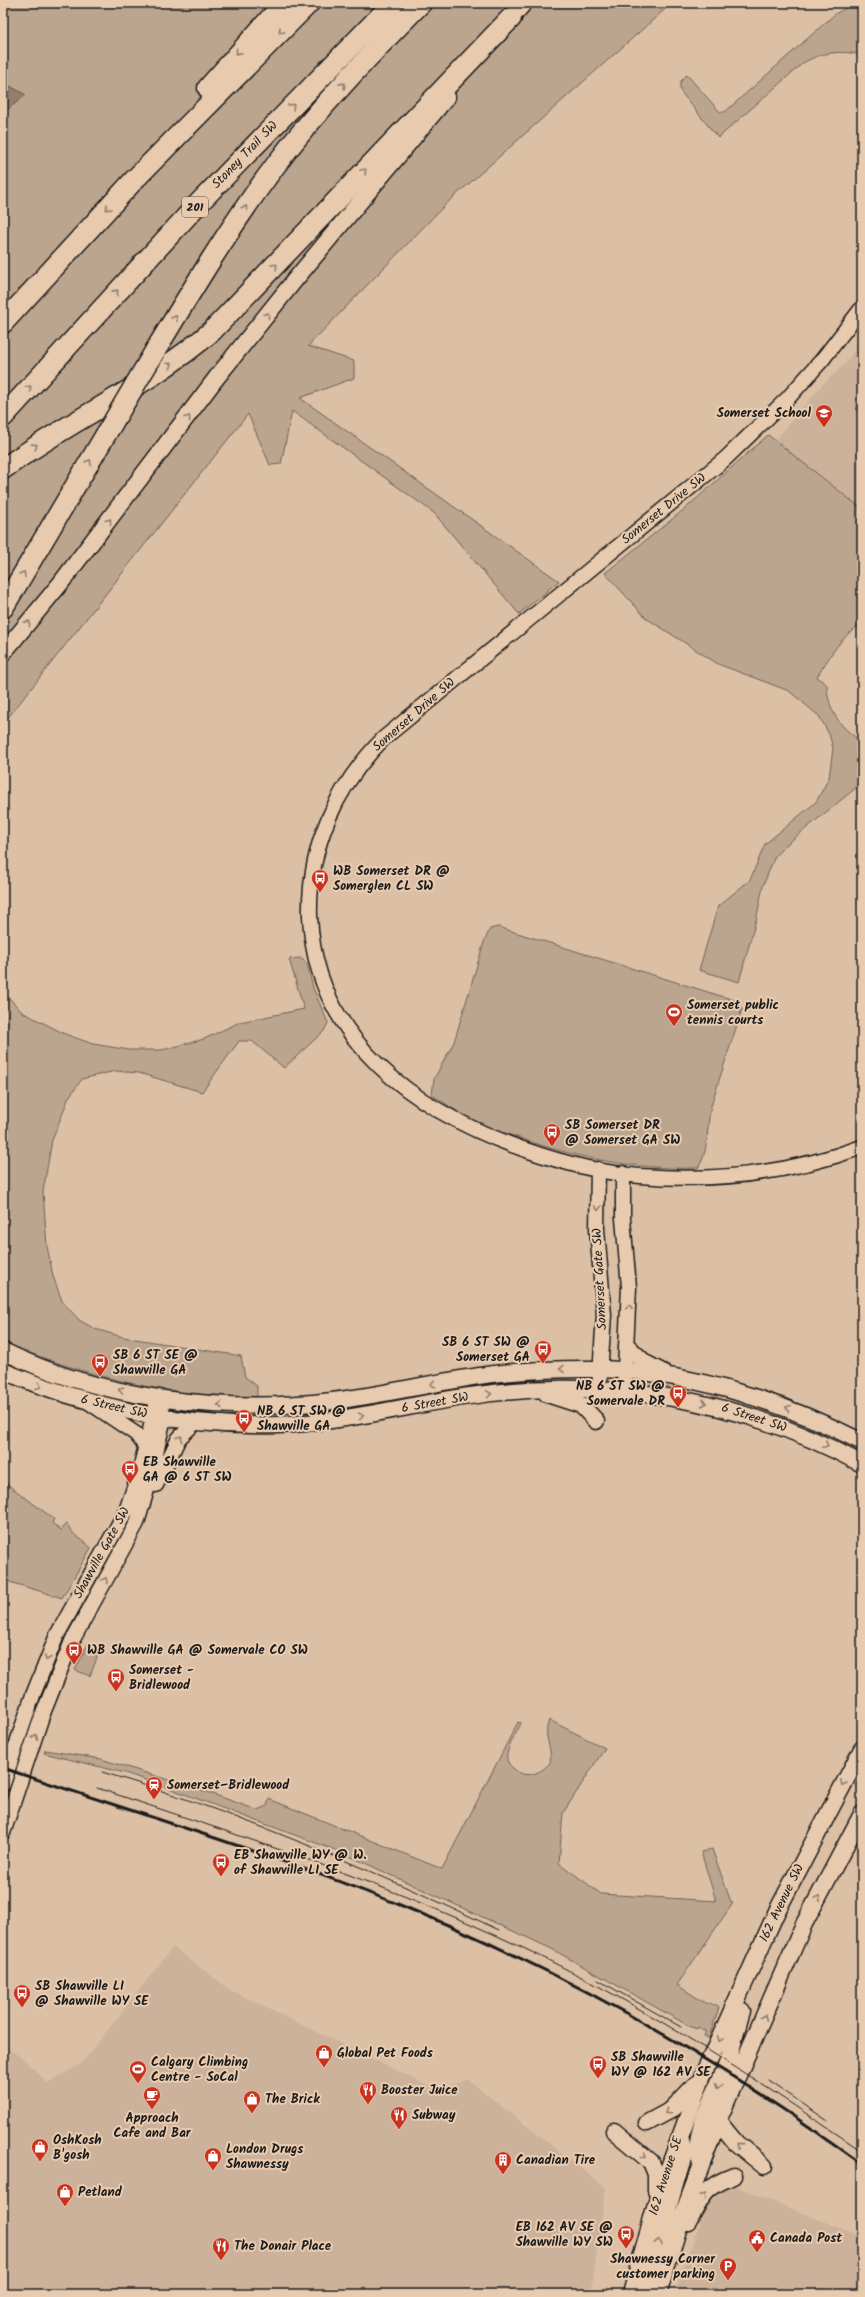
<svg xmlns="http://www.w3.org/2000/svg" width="865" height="2297" viewBox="0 0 865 2297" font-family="Kalam,sans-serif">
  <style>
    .built { fill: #ccb29b }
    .green { fill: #bca58f; stroke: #6c6056 }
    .water { fill: #907e70; stroke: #62574e }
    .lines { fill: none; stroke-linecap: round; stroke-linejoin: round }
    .tertiary-casing { stroke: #1c1c1c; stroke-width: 17 }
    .secondary-casing { stroke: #1c1c1c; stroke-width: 19 }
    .motorway-casing { stroke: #1c1c1c; stroke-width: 23 }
    .tertiary { stroke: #e8cbaf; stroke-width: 14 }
    .secondary { stroke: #e8cbaf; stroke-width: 16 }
    .motorway { stroke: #e8cbaf; stroke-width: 20 }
    .tram { stroke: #1c1c1c; stroke-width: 1 }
    .rail { stroke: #1c1c1c; stroke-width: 3 }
    .motorway-bridge-casing { stroke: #1c1c1c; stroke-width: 23; stroke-linecap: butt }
    .motorway-bridge { stroke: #e8cbaf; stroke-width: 20 }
    .oneway { stroke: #8c7c6d }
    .labels { text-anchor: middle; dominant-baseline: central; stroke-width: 4; stroke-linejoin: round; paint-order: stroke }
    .shield { fill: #e8cbaf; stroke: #595048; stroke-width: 1 }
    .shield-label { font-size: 12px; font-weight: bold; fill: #1c1c1c }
    .street-label { font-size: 13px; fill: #1c1c1c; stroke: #e8cbaf }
    .poi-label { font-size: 13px; font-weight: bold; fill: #1c1c1c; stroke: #e8cbaf; text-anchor: start }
  </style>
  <rect width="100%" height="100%" fill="#dcc0a6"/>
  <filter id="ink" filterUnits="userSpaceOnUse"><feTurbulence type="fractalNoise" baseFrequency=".025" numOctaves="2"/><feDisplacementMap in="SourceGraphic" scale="8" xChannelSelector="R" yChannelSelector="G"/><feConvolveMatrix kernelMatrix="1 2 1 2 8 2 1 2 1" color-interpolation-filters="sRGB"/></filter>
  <g filter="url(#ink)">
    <path class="built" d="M862,340V509L775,441L823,384L845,364Z
      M173,1947L232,1991L437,2090L467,2079L606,2188L591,2294H3V2046L23,2058L47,2083L81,2064Z
      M733,2185L862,2237V2294H674L708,2201L719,2188Z"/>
    <path class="green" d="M3,3H672L446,204L308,346L354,361V378L300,398L559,581L519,614L434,513L292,411L281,464L270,465L248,414L3,724Z
      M854,3H862V55C840,50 822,52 803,63L718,138L681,92C678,83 681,80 687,75L720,112H725L835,14Z
      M768,435L862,509V624C842,634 828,659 817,677L827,685C827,709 841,730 862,741V783L787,844L775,856L763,886L757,916L739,982L699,970L718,906L750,880L765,844L816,802L829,778L833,748L829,734L819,716L789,691L718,664L646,618L605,573L686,508Z
      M498,927L737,1001L742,1009C732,1041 721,1073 711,1106C706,1126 710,1150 698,1168C634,1170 571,1157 511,1135C498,1130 485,1126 473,1121C459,1114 446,1103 432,1095L434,1079L454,1042L484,942L490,929Z
      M300,958L307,963L313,988L328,1023L324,1031L284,1068L252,1041H239L202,1092L139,1073L115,1071L82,1079L69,1097L52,1140L43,1192L47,1246L53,1276L62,1301L79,1320L95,1329L123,1337L241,1356L245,1377L257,1386V1398C169,1397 83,1376 3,1342V991L22,1012L65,1034L93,1044L129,1050H162L204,1039L240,1022L304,1009L289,959Z
      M3,1481L54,1519L52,1523L61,1530L67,1524C76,1540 80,1536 91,1548L62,1598L3,1580Z
      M89,1642L97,1658L90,1676L75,1670Z
      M549,1720L605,1748L563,1813L559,1863L601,1894L716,1901L701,1852L712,1849L731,1902L733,1903L677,1985L705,2003L719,2007L709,2038L704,2036L706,2031L698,2027L697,2029L689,2026L552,1949L343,1853L163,1786L125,1773L44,1753L45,1750L101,1759L207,1792L257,1810L267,1806L269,1799L442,1869L518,1722L521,1723C517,1732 508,1745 507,1755C506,1760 509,1765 513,1768C525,1780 540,1774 550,1763C553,1746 542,1738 549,1720Z"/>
    <path class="water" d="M3,82L26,95L3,113Z"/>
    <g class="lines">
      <g class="tertiary-casing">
        <path id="tertiary" d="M862,308L822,360L789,397L725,459L384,738C336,786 308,847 310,916C315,1041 416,1111 523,1149C560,1162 601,1173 640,1176C715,1182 791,1173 862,1147
          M598,1169L597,1229L604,1315L599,1389
          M623,1173V1219L629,1287L624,1390
          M90,1403L136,1434L146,1447
          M156,1485L179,1438L196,1422
          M3,1784L33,1695L57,1635L126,1511L139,1473L156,1406
          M3,1833L42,1716L72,1641L137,1523L150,1480L164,1417L159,1399"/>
      </g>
      <g class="secondary-casing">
        <path id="secondary" d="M504,26L524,3
          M3,653L60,584L217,377L294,281L447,97
          M627,1346L645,1363L664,1373
          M3,1351C101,1399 224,1414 332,1401C377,1396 422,1385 467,1378C506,1371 546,1369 586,1369C679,1368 780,1400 862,1442
          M3,1371C91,1408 184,1428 279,1425C342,1422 402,1407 463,1397C601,1375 739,1397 862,1464
          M547,1394L581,1405L596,1421
          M718,2121L736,2143L764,2166
          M647,2123L671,2110L696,2084
          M614,2131L651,2162L656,2174V2190
          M700,2160C690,2134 719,2087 728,2061C733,2045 737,2027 742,2011
          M688,2222C703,2195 704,2187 734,2176
          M631,2294L657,2200L702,2077L777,1911L862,1749
          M647,2294L659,2239L684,2154L681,2141
          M658,2294L683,2214L718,2121L804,1924L862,1814"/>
      </g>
      <g class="motorway-casing">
        <path id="motorway" d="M208,88L284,3
          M3,323L135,179L309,3
          M155,351C193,288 231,225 275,166C319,107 370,55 421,3
          M3,417L198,204L393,3
          M3,469C71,419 149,386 212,331L511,18
          M3,608L112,424"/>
      </g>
      <use href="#tertiary" class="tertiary"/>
      <use href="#secondary" class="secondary"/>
      <use href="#motorway" class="motorway"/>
      <path class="tram" d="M102,1772C239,1813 370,1869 499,1930
        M97,1788C238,1835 381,1881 517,1945C639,2002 751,2076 862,2151
        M598,1980L681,2027
        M768,2080L828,2121"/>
      <path class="rail" d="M3,1768C136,1813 270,1853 400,1905C565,1971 718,2060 862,2164"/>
      <g class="motorway-bridge-casing">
        <path id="motorway-bridge" d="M112,424L155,351"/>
      </g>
      <use href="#motorway-bridge" class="motorway-bridge"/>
    </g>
    <defs><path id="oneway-chevron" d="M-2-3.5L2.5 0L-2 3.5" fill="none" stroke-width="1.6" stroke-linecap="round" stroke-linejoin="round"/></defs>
    <g class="oneway">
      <use href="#oneway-chevron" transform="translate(281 31) rotate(135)"/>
      <use href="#oneway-chevron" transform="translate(238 52) rotate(131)"/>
      <use href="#oneway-chevron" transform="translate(343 85) rotate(-48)"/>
      <use href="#oneway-chevron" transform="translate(292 106) rotate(-46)"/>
      <use href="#oneway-chevron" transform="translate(364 171) rotate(-47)"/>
      <use href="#oneway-chevron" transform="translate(108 208) rotate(133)"/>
      <use href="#oneway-chevron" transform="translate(245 208) rotate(-56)"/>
      <use href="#oneway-chevron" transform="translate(275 266) rotate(-47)"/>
      <use href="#oneway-chevron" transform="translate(116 292) rotate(-48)"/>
      <use href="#oneway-chevron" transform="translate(267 315) rotate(-52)"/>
      <use href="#oneway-chevron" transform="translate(175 318) rotate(-59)"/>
      <use href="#oneway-chevron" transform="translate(170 365) rotate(-34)"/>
      <use href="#oneway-chevron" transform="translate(29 388) rotate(-48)"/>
      <use href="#oneway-chevron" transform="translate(188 418) rotate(-53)"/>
      <use href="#oneway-chevron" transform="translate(35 446) rotate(-33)"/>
      <use href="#oneway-chevron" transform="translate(89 462) rotate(-59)"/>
      <use href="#oneway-chevron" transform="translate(109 521) rotate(-52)"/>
      <use href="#oneway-chevron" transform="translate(23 574) rotate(-59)"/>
      <use href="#oneway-chevron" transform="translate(28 623) rotate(-51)"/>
      <use href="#oneway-chevron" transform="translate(598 1208) rotate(91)"/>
      <use href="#oneway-chevron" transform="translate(629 1307) rotate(-89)"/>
      <use href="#oneway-chevron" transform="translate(562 1369) rotate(178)"/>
      <use href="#oneway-chevron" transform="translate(433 1384) rotate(170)"/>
      <use href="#oneway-chevron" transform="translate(39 1386) rotate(22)"/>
      <use href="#oneway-chevron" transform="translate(121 1390) rotate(-167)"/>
      <use href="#oneway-chevron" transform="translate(489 1394) rotate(-8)"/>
      <use href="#oneway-chevron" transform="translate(704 1403) rotate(12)"/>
      <use href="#oneway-chevron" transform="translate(220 1405) rotate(-177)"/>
      <use href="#oneway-chevron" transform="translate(788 1408) rotate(-158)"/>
      <use href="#oneway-chevron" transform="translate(361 1416) rotate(-9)"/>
      <use href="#oneway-chevron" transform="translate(180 1438) rotate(-53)"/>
      <use href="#oneway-chevron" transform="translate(826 1445) rotate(25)"/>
      <use href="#oneway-chevron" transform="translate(105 1580) rotate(-60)"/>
      <use href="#oneway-chevron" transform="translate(47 1658) rotate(112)"/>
      <use href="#oneway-chevron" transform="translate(35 1737) rotate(-72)"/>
      <use href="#oneway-chevron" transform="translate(843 1783) rotate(119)"/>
      <use href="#oneway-chevron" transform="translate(818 1898) rotate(-62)"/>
      <use href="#oneway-chevron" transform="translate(764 2017) rotate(-67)"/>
      <use href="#oneway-chevron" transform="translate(720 2039) rotate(114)"/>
      <use href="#oneway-chevron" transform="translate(718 2086) rotate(111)"/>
      <use href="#oneway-chevron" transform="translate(667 2112) rotate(146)"/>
      <use href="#oneway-chevron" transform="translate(739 2145) rotate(-140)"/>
      <use href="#oneway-chevron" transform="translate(644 2156) rotate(39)"/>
      <use href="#oneway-chevron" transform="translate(704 2195) rotate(-56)"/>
      <use href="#oneway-chevron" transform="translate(658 2242) rotate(-76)"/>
    </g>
  </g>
  <defs>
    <g id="school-pin" transform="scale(0.9)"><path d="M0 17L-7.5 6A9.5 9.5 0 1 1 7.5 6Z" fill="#c8321e" stroke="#e8cbaf"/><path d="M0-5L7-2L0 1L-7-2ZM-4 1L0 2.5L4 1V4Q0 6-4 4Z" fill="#fff"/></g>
    <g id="bus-pin" transform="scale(0.9)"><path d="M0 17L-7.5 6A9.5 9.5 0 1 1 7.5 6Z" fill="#c8321e" stroke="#e8cbaf"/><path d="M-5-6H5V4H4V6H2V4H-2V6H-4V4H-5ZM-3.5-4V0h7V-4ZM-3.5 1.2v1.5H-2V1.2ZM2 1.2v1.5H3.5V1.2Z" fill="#fff"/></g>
    <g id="stadium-pin" transform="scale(0.9)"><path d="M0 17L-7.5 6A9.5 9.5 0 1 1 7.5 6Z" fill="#c8321e" stroke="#e8cbaf"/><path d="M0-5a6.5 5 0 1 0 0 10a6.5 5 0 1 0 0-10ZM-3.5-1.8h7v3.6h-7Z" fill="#fff"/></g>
    <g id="station-pin" transform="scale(0.9)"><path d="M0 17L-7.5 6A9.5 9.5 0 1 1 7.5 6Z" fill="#c8321e" stroke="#e8cbaf"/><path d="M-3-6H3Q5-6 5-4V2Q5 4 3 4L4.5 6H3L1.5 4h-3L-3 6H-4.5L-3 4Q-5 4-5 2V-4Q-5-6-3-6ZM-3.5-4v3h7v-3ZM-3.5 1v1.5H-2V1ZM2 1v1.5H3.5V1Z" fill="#fff"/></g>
    <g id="shop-pin" transform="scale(0.9)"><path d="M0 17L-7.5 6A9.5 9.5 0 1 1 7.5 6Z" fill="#c8321e" stroke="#e8cbaf"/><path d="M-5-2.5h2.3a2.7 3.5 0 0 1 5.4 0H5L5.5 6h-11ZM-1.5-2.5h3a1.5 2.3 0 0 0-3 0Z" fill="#fff"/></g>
    <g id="restaurant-pin" transform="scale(0.9)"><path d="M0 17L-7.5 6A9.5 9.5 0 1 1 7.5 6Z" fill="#c8321e" stroke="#e8cbaf"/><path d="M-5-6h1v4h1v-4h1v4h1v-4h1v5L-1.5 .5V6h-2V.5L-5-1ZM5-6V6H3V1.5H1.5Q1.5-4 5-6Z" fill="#fff"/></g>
    <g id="cafe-pin" transform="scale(0.9)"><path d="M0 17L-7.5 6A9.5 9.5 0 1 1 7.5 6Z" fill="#c8321e" stroke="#e8cbaf"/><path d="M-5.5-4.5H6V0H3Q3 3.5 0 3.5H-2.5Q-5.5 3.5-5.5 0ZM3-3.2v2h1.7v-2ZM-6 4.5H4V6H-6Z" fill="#fff"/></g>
    <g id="building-pin" transform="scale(0.9)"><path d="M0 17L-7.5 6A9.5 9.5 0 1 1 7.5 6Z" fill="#c8321e" stroke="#e8cbaf"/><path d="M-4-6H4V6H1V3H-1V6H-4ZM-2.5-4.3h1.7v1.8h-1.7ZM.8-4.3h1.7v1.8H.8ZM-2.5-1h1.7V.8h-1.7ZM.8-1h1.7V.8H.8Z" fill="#fff"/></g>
    <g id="civic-pin" transform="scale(0.9)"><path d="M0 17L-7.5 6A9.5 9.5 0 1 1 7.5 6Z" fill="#c8321e" stroke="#e8cbaf"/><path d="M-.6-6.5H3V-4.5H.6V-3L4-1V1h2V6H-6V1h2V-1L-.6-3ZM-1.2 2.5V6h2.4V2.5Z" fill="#fff"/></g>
    <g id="parking-pin" transform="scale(0.9)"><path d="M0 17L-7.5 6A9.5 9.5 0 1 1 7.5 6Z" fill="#c8321e" stroke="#e8cbaf"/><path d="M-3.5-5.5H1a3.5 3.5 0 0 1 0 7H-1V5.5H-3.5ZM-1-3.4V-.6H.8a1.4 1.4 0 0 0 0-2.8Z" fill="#fff"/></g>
  </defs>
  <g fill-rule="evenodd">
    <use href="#school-pin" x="824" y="413"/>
    <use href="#bus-pin" x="320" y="878"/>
    <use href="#stadium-pin" x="674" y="1012"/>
    <use href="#bus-pin" x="552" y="1132"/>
    <use href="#bus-pin" x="543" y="1349"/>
    <use href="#bus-pin" x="100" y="1362"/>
    <use href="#bus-pin" x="678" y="1393"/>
    <use href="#bus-pin" x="244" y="1418"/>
    <use href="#bus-pin" x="130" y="1469"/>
    <use href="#bus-pin" x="74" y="1650"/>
    <use href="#bus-pin" x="116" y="1677"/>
    <use href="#station-pin" x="154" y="1785"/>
    <use href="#bus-pin" x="221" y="1862"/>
    <use href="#bus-pin" x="22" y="1993"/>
    <use href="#shop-pin" x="324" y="2053"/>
    <use href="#bus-pin" x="598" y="2064"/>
    <use href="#stadium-pin" x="138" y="2069"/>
    <use href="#restaurant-pin" x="368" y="2090"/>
    <use href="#cafe-pin" x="152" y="2095"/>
    <use href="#shop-pin" x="252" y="2099"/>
    <use href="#restaurant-pin" x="399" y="2115"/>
    <use href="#shop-pin" x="40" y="2147"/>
    <use href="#shop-pin" x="213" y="2156"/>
    <use href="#building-pin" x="503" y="2160"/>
    <use href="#shop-pin" x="65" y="2192"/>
    <use href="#bus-pin" x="626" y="2234"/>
    <use href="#civic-pin" x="757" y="2238"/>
    <use href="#restaurant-pin" x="221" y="2246"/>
    <use href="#parking-pin" x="728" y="2266"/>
  </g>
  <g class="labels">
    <rect class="shield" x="182" y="197" width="26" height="20" rx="3"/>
    <g class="shield-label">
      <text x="195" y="207">201</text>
    </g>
    <g class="street-label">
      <text transform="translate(245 155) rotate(-46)">Stoney Trail SW</text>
      <text transform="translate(664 509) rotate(-39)">Somerset Drive SW</text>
      <text transform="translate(414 715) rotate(-41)">Somerset Drive SW</text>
      <text transform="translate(600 1279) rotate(-93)">Somerset Gate SW</text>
      <text transform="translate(435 1403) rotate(-10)">6 Street SW</text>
      <text transform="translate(114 1407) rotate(13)">6 Street SW</text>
      <text transform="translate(754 1418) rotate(18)">6 Street SW</text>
      <text transform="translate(102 1553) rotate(-61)">Shawville Gate SW</text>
      <text transform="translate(782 1903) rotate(-64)">162 Avenue SW</text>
      <text transform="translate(666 2176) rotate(-72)">162 Avenue SE</text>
    </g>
    <g class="poi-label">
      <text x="811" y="413" text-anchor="end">Somerset School</text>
      <text x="333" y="871">WB Somerset DR @<tspan x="333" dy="15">Somerglen CL SW</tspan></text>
      <text x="687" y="1005">Somerset public<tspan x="687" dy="15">tennis courts</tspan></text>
      <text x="565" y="1125">SB Somerset DR<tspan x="565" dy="15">@ Somerset GA SW</tspan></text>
      <text x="530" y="1342" text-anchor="end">SB 6 ST SW @<tspan x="530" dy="15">Somerset GA</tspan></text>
      <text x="113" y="1355">SB 6 ST SE @<tspan x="113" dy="15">Shawville GA</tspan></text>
      <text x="665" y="1386" text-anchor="end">NB 6 ST SW @<tspan x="665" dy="15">Somervale DR</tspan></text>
      <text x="257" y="1411">NB 6 ST SW @<tspan x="257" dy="15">Shawville GA</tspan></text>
      <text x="143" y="1462">EB Shawville<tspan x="143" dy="15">GA @ 6 ST SW</tspan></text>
      <text x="87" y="1650">WB Shawville GA @ Somervale CO SW</text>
      <text x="129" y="1670">Somerset -<tspan x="129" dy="15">Bridlewood</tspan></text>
      <text x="167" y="1785">Somerset–Bridlewood</text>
      <text x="234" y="1855">EB Shawville WY @ W.<tspan x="234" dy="15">of Shawville LI SE</tspan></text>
      <text x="35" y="1986">SB Shawville LI<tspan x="35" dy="15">@ Shawville WY SE</tspan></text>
      <text x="337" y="2053">Global Pet Foods</text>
      <text x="611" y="2057">SB Shawville<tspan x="611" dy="15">WY @ 162 AV SE</tspan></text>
      <text x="151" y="2062">Calgary Climbing<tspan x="151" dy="15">Centre - SoCal</tspan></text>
      <text x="381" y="2090">Booster Juice</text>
      <text x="265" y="2099">The Brick</text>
      <text x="412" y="2115">Subway</text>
      <text x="152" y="2118" text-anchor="middle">Approach<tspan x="152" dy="15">Cafe and Bar</tspan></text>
      <text x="53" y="2140">OshKosh<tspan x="53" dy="15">B'gosh</tspan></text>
      <text x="226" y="2149">London Drugs<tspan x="226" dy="15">Shawnessy</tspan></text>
      <text x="516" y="2160">Canadian Tire</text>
      <text x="78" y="2192">Petland</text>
      <text x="613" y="2227" text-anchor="end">EB 162 AV SE @<tspan x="613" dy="15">Shawville WY SW</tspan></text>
      <text x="770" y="2238">Canada Post</text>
      <text x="234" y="2246">The Donair Place</text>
      <text x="715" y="2259" text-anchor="end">Shawnessy Corner<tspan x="715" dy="15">customer parking</tspan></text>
    </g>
  </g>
  <rect width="865" height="2297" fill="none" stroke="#e8cbaf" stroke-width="16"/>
  <rect x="8" y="8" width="849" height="2281" fill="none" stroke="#1c1c1c" stroke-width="1.5" filter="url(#ink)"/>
</svg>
